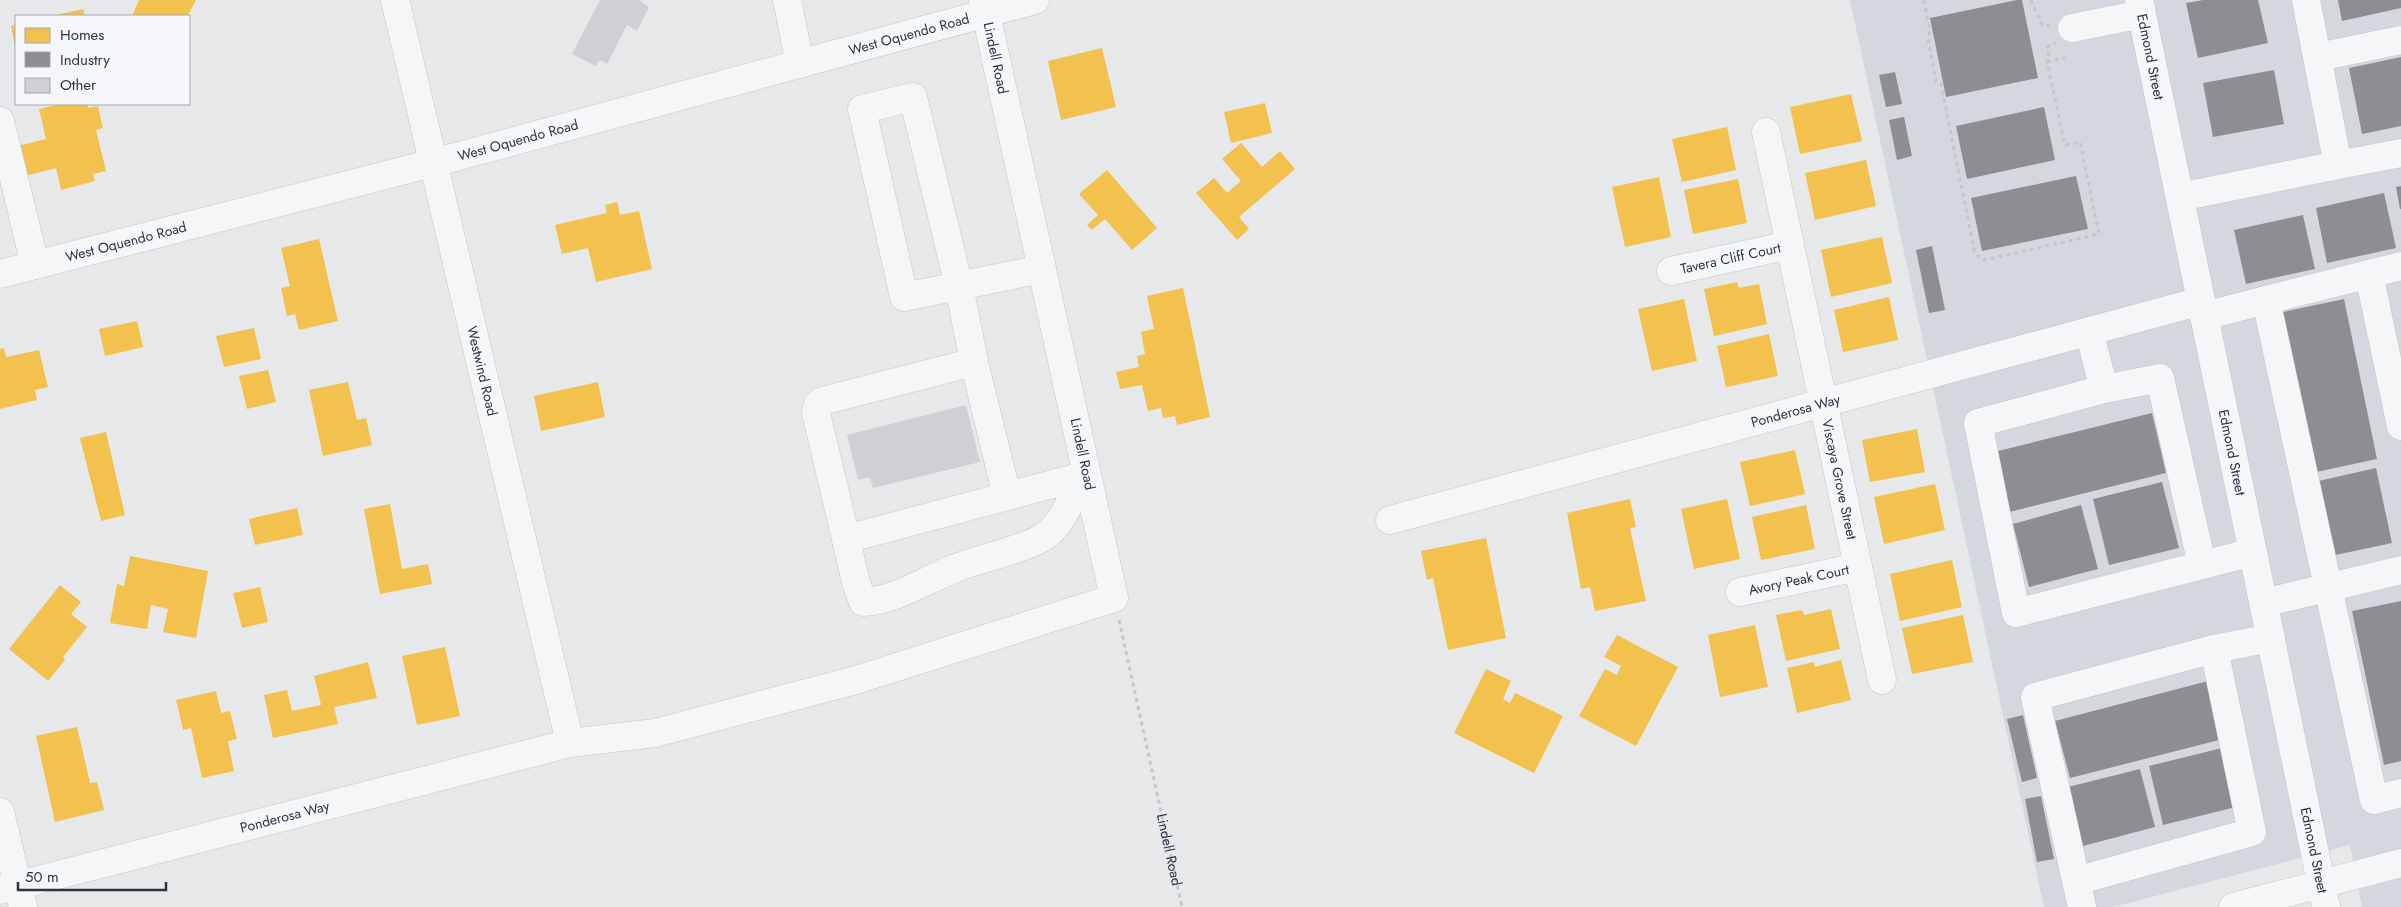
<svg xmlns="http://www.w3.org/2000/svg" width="2401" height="907" viewBox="0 0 2401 907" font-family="Jost,sans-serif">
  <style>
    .built { fill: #d4d7dd }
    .homes { fill: #f2c14e }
    .industry { fill: #8d8d92 }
    .building { fill: #ced0d3 }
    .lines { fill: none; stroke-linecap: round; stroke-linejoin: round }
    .minor-casing { stroke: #c4c6c8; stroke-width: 29 }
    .path { stroke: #c5c6ca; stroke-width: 3; stroke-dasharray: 4 4; stroke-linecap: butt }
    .minor { stroke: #f5f6f7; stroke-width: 28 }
    .labels { text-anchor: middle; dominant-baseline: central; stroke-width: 5; stroke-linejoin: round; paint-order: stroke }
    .street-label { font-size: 14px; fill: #2b3445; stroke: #f4f6f9 }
  </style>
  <rect width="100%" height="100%" fill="#e6e8ea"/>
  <path class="built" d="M1850,0H2401V907H2362L2350,845L2113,907H2044Z"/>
  <path class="homes" d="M139,0H196L188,15L132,16Z
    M83,9L85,16H56V15Z
    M16,24V46H15L11,26Z
    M1102,48L1116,107L1061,120L1048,61Z
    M1851,94L1862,141L1800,154L1790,107Z
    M1265,103L1272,133L1231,143L1224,112Z
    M60,104H87L88,108L98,106L103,128L96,130L106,171L93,174L95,181L61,190L56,168L21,177L14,147L46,139L39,109Z
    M1727,127L1736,170L1682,182L1672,139Z
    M1241,143L1262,167L1280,151L1295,169L1239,217L1249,229L1237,240L1196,193L1214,178L1227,193L1241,181L1222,159Z
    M1866,160L1876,206L1815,220L1805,173Z
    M1107,170L1157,228L1132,250L1105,219L1092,230L1087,225L1098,215L1079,194Z
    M1659,177L1671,237L1625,247L1612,187Z
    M1738,179L1747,223L1693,234L1684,190Z
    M617,202L620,215L639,211L652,269L596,282L588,248L562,254L555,225L607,213L605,205Z
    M1882,237L1892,283L1831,297L1821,250Z
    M319,239L338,321L299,330L295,314L287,316L281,288L290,286L281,248Z
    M1737,282L1739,288L1759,284L1767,324L1714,336L1704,289Z
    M1183,288L1210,417L1177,425L1175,416L1163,418L1161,408L1148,411L1142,385L1120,389L1116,372L1139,367L1137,356L1145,354L1141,332L1154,329L1147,296Z
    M1889,297L1898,340L1843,352L1834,310Z
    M1684,299L1697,361L1652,371L1638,309Z
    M137,321L143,347L105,356L99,329Z
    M254,328L261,359L224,367L216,336Z
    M1769,334L1778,376L1726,387L1717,346Z
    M4,348L6,357L39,350L48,387L35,390L37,400L0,409V349Z
    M268,370L276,402L247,409L239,376Z
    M348,382L357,420L366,418L372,445L323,456L309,390Z
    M598,382L605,417L541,431L534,396Z
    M1917,429L1925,472L1870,482L1862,440Z
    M106,432L125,515L101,521L80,438Z
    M1795,450L1805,494L1750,506L1740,462Z
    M1935,484L1945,530L1884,544L1874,497Z
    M1630,499L1636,527L1630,528L1646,601L1595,611L1590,587L1581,589L1567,513Z
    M1727,499L1740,559L1694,569L1681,509Z
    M390,504L402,569L428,564L432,584L380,594L364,509Z
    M1806,505L1815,549L1761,560L1752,517Z
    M297,508L303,535L255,545L249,519Z
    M1486,538L1506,638L1448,650L1433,578L1427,580L1421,551Z
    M130,556L208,571L196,638L163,632L168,609L151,605L147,629L110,623L117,584L124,586Z
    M1952,560L1962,607L1900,621L1890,574Z
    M60,585L81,602L71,614L87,627L63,657L65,660L48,681L9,649Z
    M260,587L268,622L242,628L233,593Z
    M1831,609L1840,649L1786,661L1776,615L1802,610L1804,615Z
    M1963,615L1973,662L1912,674L1902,628Z
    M1755,625L1768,687L1720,697L1708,635Z
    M1617,635L1678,667L1636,746L1579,716L1605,669L1617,675L1621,666L1604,657Z
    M445,647L460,716L417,725L402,656Z
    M1841,660L1851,700L1797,713L1787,668L1814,662L1815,667Z
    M368,662L377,698L334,707L338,724L273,738L264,695L287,690L292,711L321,705L314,676Z
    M1486,669L1511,681L1503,699L1510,703L1515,693L1563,716L1534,773L1454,733Z
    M216,691L221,713L230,711L237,739L228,741L234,771L202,778L191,728L183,730L176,700Z
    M77,727L90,783L97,782L104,810L55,822L36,736Z"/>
  <path class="industry" d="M2017,0H2022L2038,78L1946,97L1930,18Z
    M2203,0H2258L2268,43L2198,58L2186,3Z
    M2338,0H2401V8L2342,21Z
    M2401,57V126L2362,134L2349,68Z
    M2274,70L2284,124L2213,137L2203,83Z
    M1895,72L1902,104L1886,107L1879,75Z
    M2044,107L2055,160L1967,179L1956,126Z
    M1904,117L1912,156L1897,160L1889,120Z
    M2076,176L2088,229L1982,251L1971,198Z
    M2401,186V209H2400L2396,187Z
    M2384,193L2396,248L2327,263L2316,208Z
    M2303,215L2315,269L2246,284L2234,230Z
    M1932,246L1945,310L1929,313L1916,250Z
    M2344,299L2377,459L2316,472L2283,312Z
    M2152,413L2166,473L2009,512L1994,452Z
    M2376,468L2392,543L2331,556L2314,482Z
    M2162,482L2179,548L2109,565L2093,499Z
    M2081,505L2098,569L2029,587L2013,524Z
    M2401,601V761L2384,765L2352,611Z
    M2208,681L2223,739L2070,778L2055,721Z
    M2023,715L2037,778L2022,782L2007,719Z
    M2222,748L2236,807L2163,825L2149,766Z
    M2140,769L2155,827L2083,846L2068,787Z
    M2041,796L2054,859L2037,862L2025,799Z"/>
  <path class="building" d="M600,0H639L649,7L637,31L627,25L607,64L600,60L596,66L572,54Z
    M966,405L980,462L873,488L870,477L858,480L847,435Z"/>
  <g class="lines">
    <g class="minor-casing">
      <g id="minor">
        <path id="s2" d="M395,0L570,743"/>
        <path d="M787,0L800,64"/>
        <path id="s3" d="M2139,0L2326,907"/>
        <path d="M2072,28L2142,14"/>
        <path d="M2318,57L2401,40"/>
        <path d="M0,121L35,265"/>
        <path id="s4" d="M1766,132L1882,680"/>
        <path d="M2338,165L2401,153"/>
        <path d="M2180,197L2338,165L2306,0"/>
        <path d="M2401,266L2266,300L2374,800L2401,793"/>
        <path id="s5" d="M1671,271L1790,245"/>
        <path id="s6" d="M0,274L433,163L1035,0"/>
        <path d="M2369,274L2401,426"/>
        <path d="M2204,316L2266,300"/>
        <path d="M2089,331L2104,389L1978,423L2016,613L2253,552"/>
        <path d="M974,362L959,286L913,97L862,109L904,297L1042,269"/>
        <path d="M2104,389L2160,378L2202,565"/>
        <path d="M1007,496L974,362L822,401L818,404L816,413L846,539L1087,475"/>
        <path id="s7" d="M1390,520L2201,301"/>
        <path d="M846,539L856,583L863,602C896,601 926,579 956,568C981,558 1018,551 1040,539C1056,530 1063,516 1071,501L1066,481"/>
        <path id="s8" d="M1740,592L1858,567"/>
        <path d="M2264,603L2401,570"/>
        <path d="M0,812L23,907"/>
        <path d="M2076,881L2252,832L2214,649"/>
        <path id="s9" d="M0,890L570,743L655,733L856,680L1114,598L983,0"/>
        <path d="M2082,907L2035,697L2214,649L2271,638"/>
        <path d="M2233,907L2401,863"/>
      </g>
    </g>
    <g class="path">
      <path d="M1924,0L1930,31L1928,38L1936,82L1941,84L1975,254L1984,260L2099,234L2080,142L2065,145L2047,62L2049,56L2047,47L2056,43"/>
      <path d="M2031,0C2033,10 2040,15 2042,25L2050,26"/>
      <path d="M2047,62L2065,58"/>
      <path id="s1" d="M1119,620L1182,907"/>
    </g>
    <use href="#minor" class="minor"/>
  </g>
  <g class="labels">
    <g class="street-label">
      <text stroke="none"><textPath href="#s6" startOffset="940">West Oquendo Road</textPath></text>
      <text stroke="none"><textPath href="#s3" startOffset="58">Edmond Street</textPath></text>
      <text transform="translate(996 58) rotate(78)">Lindell Road</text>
      <text stroke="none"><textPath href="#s6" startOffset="535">West Oquendo Road</textPath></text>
      <text stroke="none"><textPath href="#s6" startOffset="130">West Oquendo Road</textPath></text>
      <text stroke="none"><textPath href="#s5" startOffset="61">Tavera Cliff Court</textPath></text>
      <text stroke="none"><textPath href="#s2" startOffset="381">Westwind Road</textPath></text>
      <text stroke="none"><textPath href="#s7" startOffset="420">Ponderosa Way</textPath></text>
      <text stroke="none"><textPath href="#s3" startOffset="462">Edmond Street</textPath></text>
      <text transform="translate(1083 454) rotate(78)">Lindell Road</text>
      <text stroke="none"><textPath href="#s4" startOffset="355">Viscaya Grove Street</textPath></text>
      <text stroke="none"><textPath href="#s8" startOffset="60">Avory Peak Court</textPath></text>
      <text stroke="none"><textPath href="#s9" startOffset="294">Ponderosa Way</textPath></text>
      <text stroke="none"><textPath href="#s1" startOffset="235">Lindell Road</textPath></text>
      <text stroke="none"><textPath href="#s3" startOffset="868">Edmond Street</textPath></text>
    </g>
  </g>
  <rect x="15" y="15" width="175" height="90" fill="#f4f6f9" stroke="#a4a8b1"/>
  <rect x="25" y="28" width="25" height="15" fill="#f2c14e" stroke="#a4a8b1"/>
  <text x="60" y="40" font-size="15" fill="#2b3445">Homes</text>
  <rect x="25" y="52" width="25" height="15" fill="#8d8d92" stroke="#a4a8b1"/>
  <text x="60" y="65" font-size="15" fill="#2b3445">Industry</text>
  <rect x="25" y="78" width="25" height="15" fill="#ced0d3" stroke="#a4a8b1"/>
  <text x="60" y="90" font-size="15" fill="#2b3445">Other</text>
  <path d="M18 882v8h148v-8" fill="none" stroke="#2b3445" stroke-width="2.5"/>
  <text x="25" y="882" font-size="15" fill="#2b3445" stroke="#f4f6f9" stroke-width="4" paint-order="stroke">50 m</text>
</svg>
